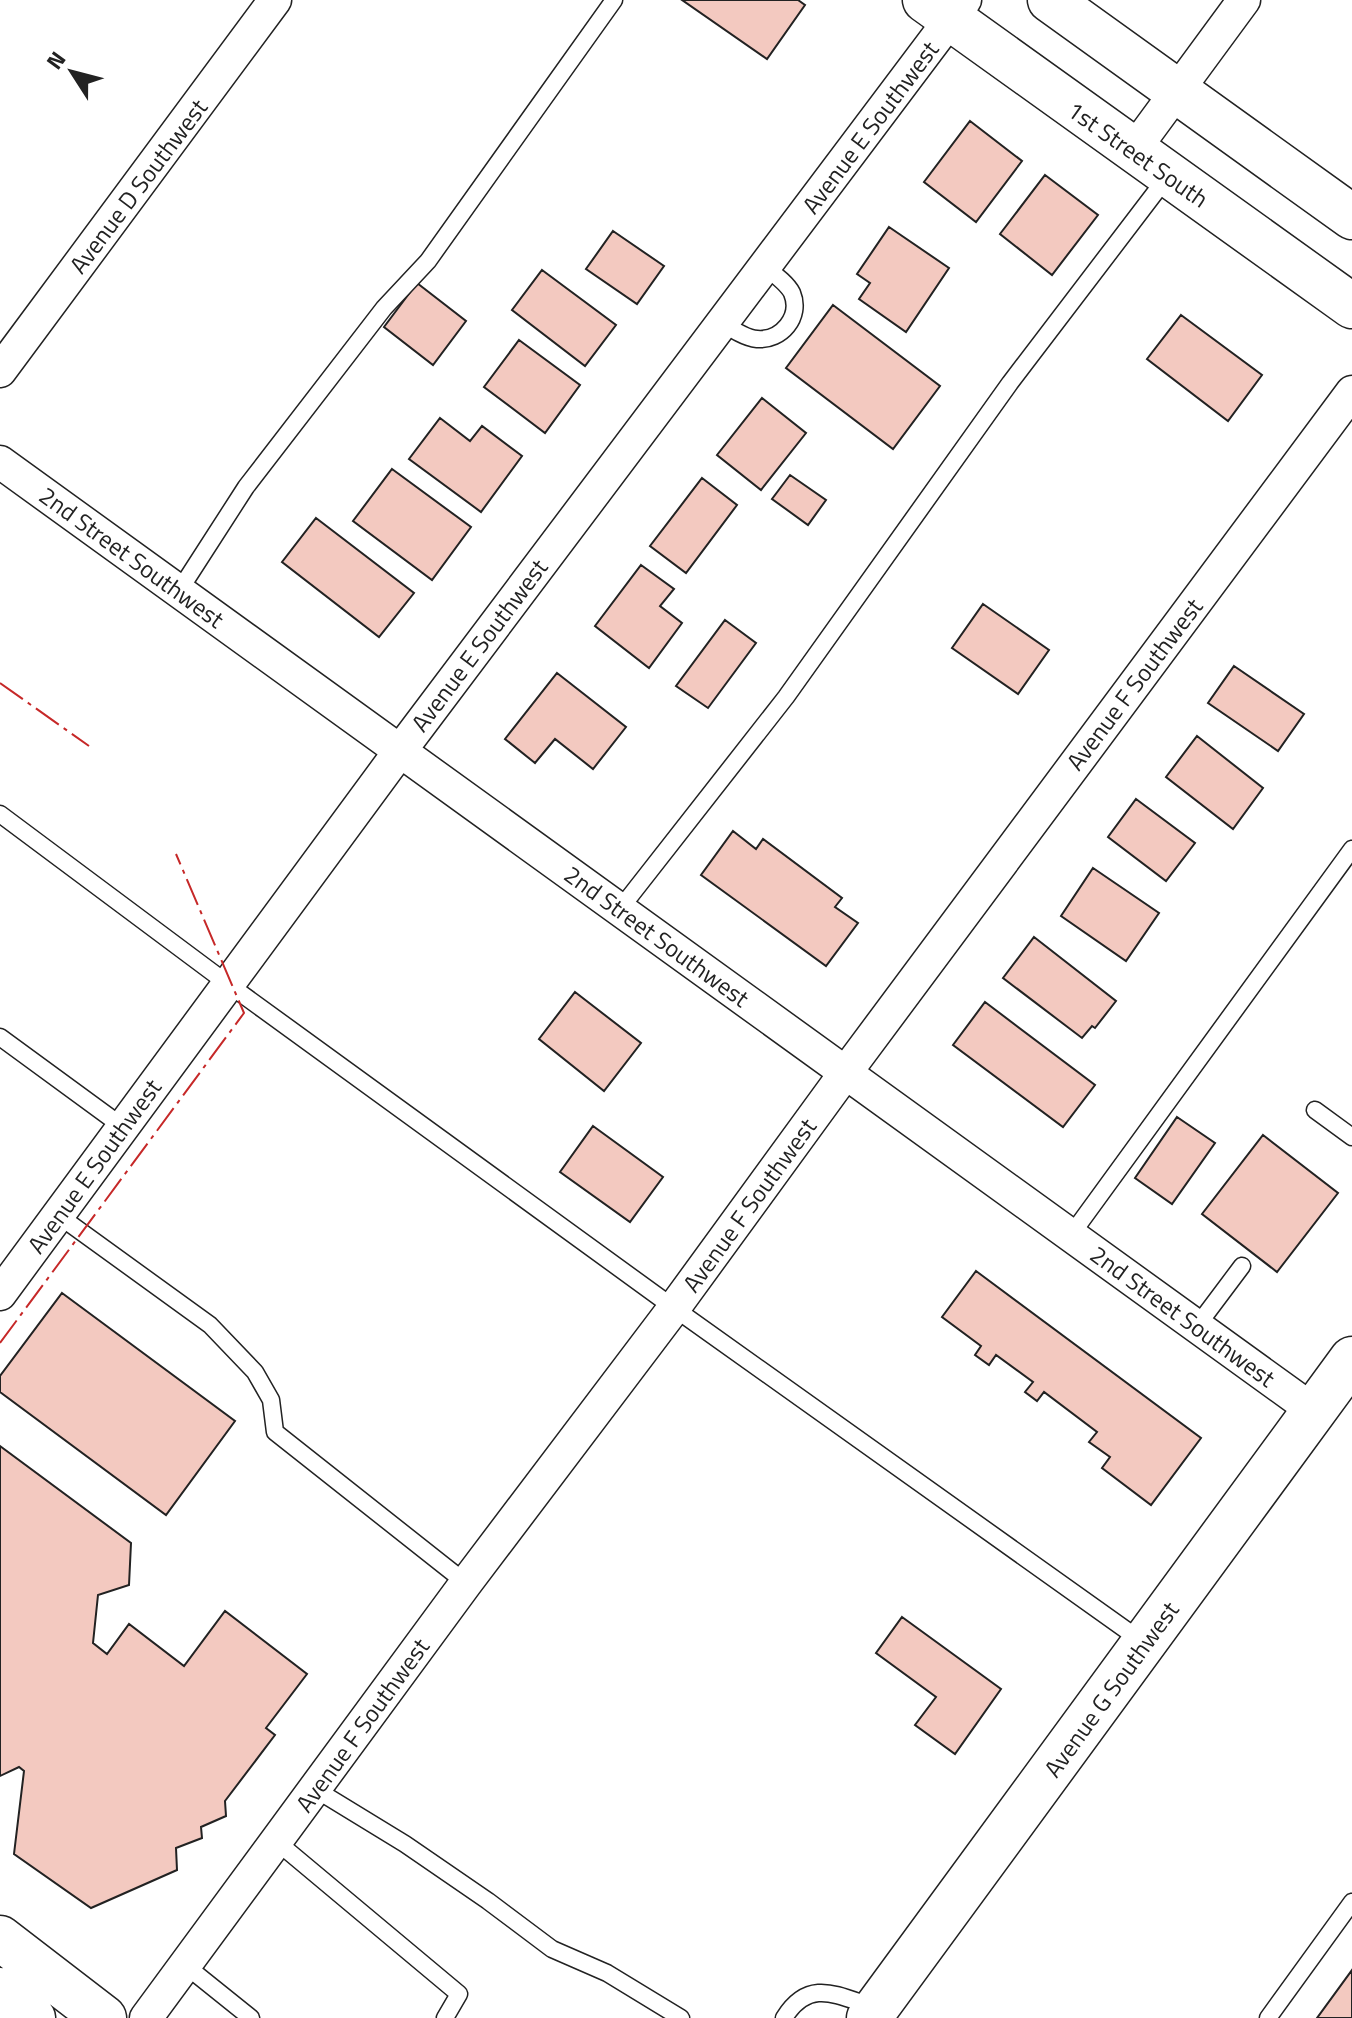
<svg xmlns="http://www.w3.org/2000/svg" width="1352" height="2018" viewBox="0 0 1352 2018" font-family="'Titillium Web',sans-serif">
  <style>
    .building { fill: #f3c9c0; stroke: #222; stroke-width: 2 }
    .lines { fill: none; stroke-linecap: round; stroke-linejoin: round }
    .lane-casing { stroke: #222; stroke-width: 19 }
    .street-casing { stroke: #222; stroke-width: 35 }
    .secondary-casing { stroke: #222; stroke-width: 47 }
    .lane { stroke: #fff; stroke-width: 16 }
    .street { stroke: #fff; stroke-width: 32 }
    .secondary { stroke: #fff; stroke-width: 44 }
    .power { stroke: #c62828; stroke-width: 2; stroke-dasharray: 28 6 4 6; stroke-linecap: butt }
    .labels { text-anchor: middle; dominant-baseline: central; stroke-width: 6; stroke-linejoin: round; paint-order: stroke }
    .street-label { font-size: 24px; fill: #222; stroke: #fff }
  </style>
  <rect width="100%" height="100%" fill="#fff"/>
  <path class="building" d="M682,0H798L805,5L767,59Z
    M970,121L1022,161L976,222L924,182Z
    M1045,175L1098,215L1052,275L1000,234Z
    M889,227L949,268L906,332L859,299L870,283L857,274Z
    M613,231L664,266L637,304L586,269Z
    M542,270L616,325L585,366L512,310Z
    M417,283L466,321L433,365L384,327Z
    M833,305L940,386L893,449L786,368Z
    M1181,315L1262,375L1228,421L1147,359Z
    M519,340L580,385L545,433L484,387Z
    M762,398L806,433L761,490L717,455Z
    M440,418L470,441L482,426L522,456L481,512L409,459Z
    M392,469L471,527L432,580L353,521Z
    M790,475L826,500L808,525L772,499Z
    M702,478L737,505L686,573L650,546Z
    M316,518L414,593L379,637L282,562Z
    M641,565L674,589L660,606L682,623L649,668L595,626Z
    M983,604L1049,650L1018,694L952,648Z
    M725,620L756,643L708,708L676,686Z
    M1234,666L1304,714L1278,751L1208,703Z
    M557,673L626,727L593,769L555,739L535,763L505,739Z
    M1197,736L1263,788L1233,829L1166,777Z
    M1136,799L1195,843L1166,881L1108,837Z
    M733,831L756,849L763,839L842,898L835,907L858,923L826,966L701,875Z
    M1093,868L1159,913L1126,961L1061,916Z
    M1034,937L1116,1001L1095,1028L1092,1026L1082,1038L1003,978Z
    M575,992L641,1043L604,1091L539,1039Z
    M985,1002L1095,1085L1063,1127L953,1045Z
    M1177,1117L1215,1143L1172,1204L1135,1178Z
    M593,1126L663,1177L630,1222L560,1172Z
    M1263,1135L1338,1193L1277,1272L1202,1214Z
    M976,1271L1201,1438L1151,1505L1102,1468L1110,1457L1089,1442L1097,1432L1044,1392L1037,1401L1025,1392L1033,1382L996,1355L989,1365L975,1355L981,1346L942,1317Z
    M62,1293L235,1421L166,1515L0,1392V1376Z
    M0,1446L131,1543L129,1585L98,1595L93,1643L107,1654L129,1624L184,1666L225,1611L307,1674L266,1728L275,1735L225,1801L226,1816L201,1827L202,1838L176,1848L177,1870L91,1908L14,1854L24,1771L19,1767L0,1776Z
    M902,1617L1001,1689L955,1754L915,1725L936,1697L876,1653Z
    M1352,1970V2018H1317Z"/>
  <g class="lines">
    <g class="lane-casing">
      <path id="lane" d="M723,323C732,329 745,338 757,339C781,341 802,317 792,293C787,283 774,274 765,267
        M179,591L246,487L384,308L428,261L614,0
        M0,814L228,984L674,1308L1143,1642
        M620,909L786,697L1010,383L1167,177
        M0,1037L123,1127
        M1315,1110L1352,1137
        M58,1215L210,1325L255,1372L271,1400L275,1432L466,1583
        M1071,1235L1352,849
        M1197,1326L1242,1266
        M315,1789L405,1844L488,1901L552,1949L607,1973L681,2018
        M276,1841L459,1994L445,2018
        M185,1965L251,2018
        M784,2018C809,1978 836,1995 873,2007
        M1268,2018L1352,1902"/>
    </g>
    <g class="street-casing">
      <path id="street" d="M1133,151L1244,0
        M0,371L275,0
        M0,462L1314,1411
        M0,1294L400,751L965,0
        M146,2018L466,1583L674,1308L846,1072L1352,392"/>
    </g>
    <g class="secondary-casing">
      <path id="secondary" d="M925,0L1352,306
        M1050,0L1352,217
        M0,1938L104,2018
        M0,1990L33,2018
        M869,2018L1352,1359"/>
    </g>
    <use href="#lane" class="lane"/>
    <use href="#street" class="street"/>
    <use href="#secondary" class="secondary"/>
    <path class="power" d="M0,683L89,746
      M0,1343L244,1013L176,854"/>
  </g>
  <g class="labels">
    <g class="street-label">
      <text transform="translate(870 127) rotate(-53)">Avenue E Southwest</text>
      <text transform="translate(1138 154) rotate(35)">1st Street South</text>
      <text transform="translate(138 186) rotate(-53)">Avenue D Southwest</text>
      <text transform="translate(132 557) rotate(36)">2nd Street Southwest</text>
      <text transform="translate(479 645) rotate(-53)">Avenue E Southwest</text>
      <text transform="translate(1134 684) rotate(-53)">Avenue F Southwest</text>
      <text transform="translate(657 936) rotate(36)">2nd Street Southwest</text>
      <text transform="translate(94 1166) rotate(-54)">Avenue E Southwest</text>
      <text transform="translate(749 1205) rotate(-54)">Avenue F Southwest</text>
      <text transform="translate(1183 1316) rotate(36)">2nd Street Southwest</text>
      <text transform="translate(1111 1689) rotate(-54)">Avenue G Southwest</text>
      <text transform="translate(362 1725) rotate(-54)">Avenue F Southwest</text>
    </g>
  </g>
  <g transform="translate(72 72) rotate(306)" stroke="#ffffff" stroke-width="6" paint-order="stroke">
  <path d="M0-6L14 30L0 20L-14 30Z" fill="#222222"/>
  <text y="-12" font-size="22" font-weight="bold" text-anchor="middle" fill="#222222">N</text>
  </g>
</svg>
